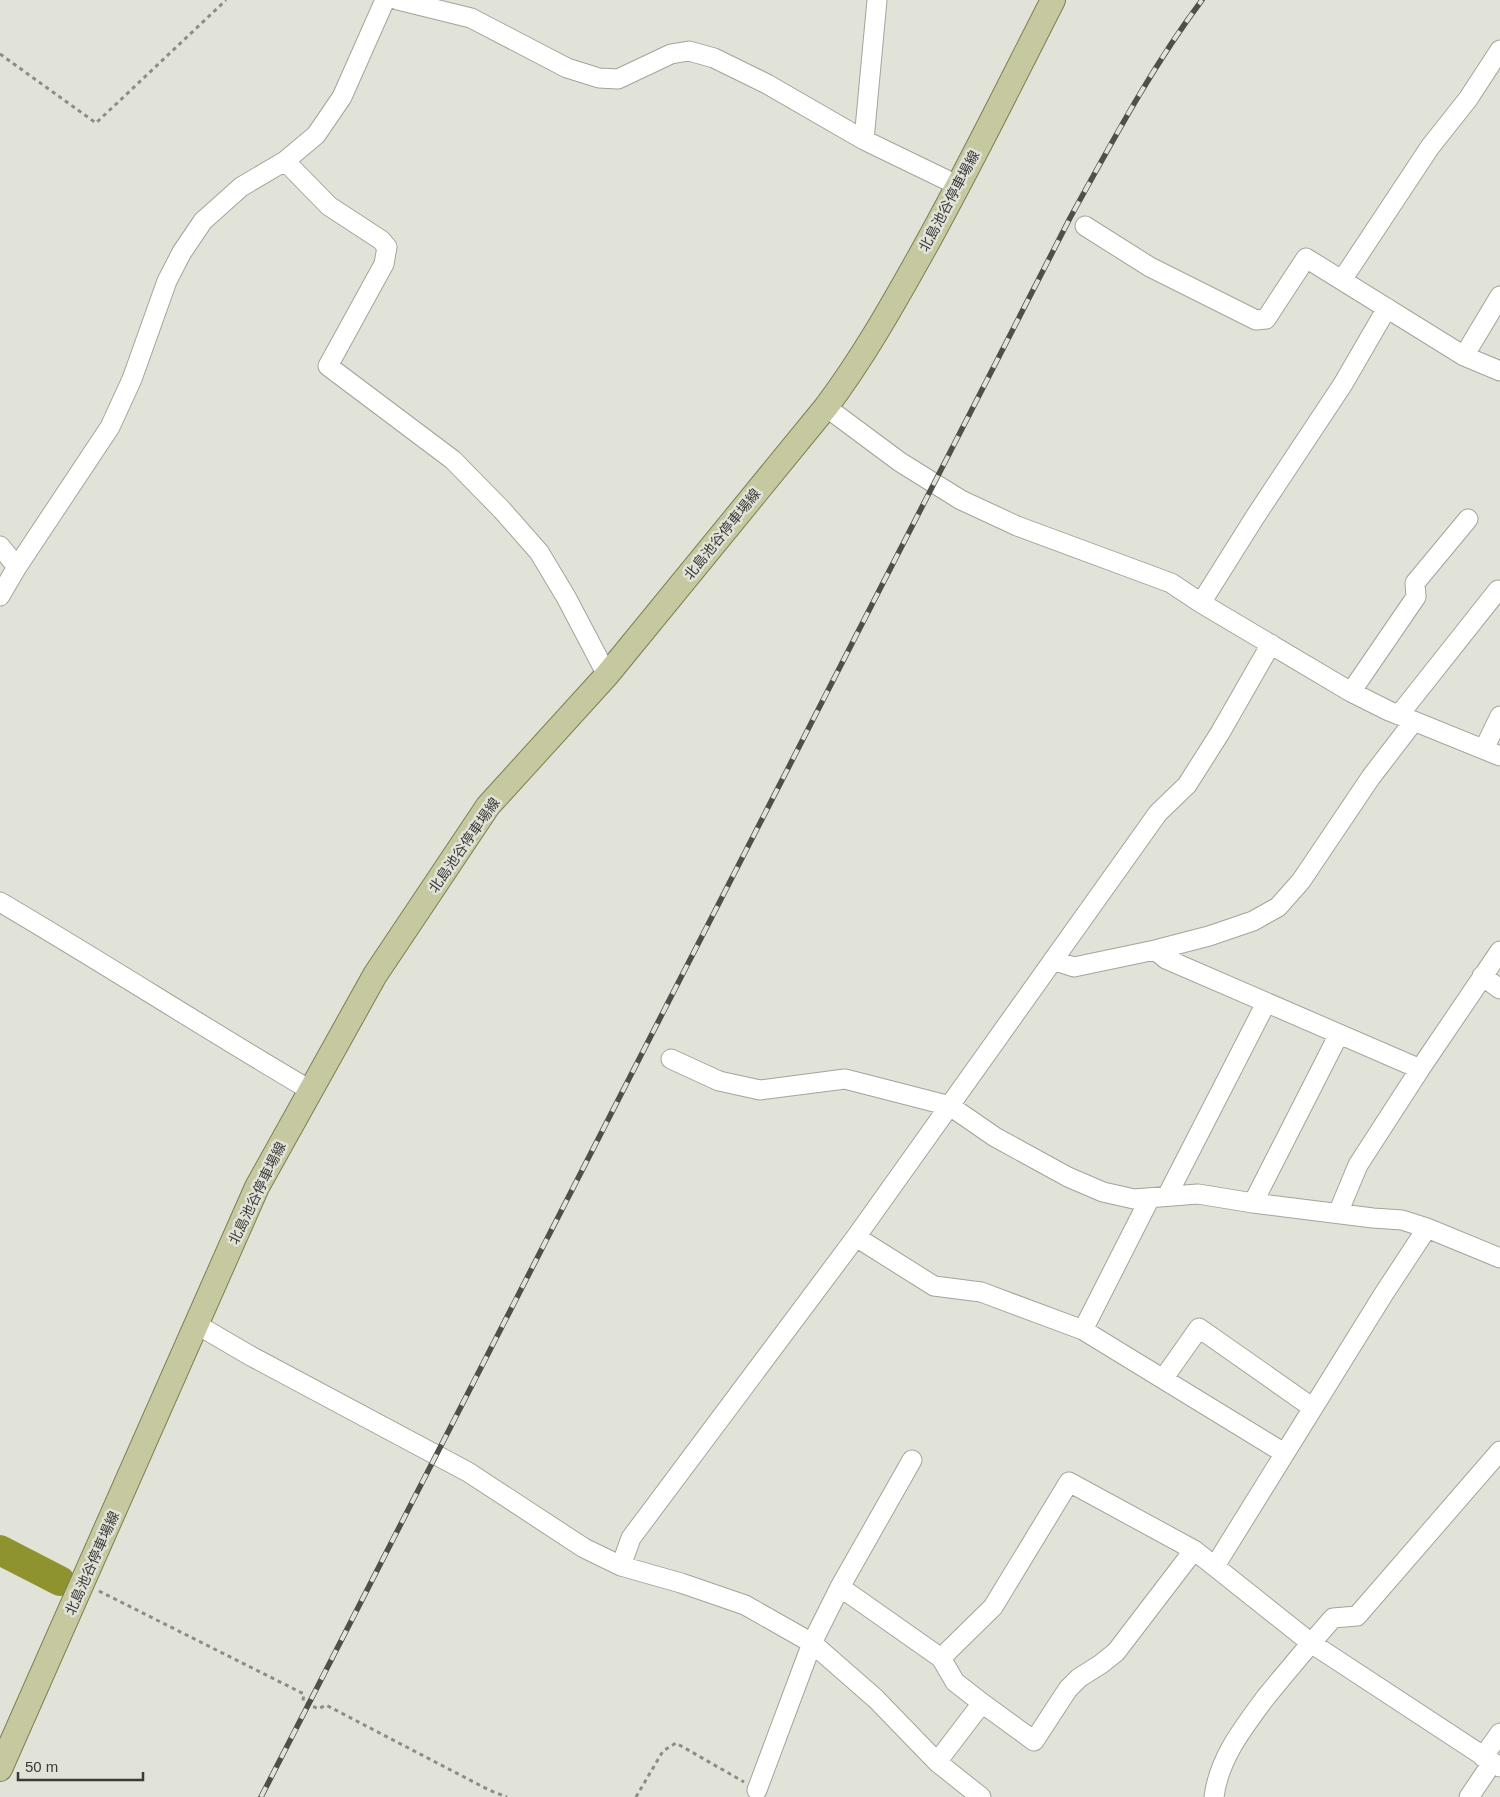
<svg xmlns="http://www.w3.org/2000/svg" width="1500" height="1797" viewBox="0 0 1500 1797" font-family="Arial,'Noto Sans JP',sans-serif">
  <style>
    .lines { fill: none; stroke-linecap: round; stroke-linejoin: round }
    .river { stroke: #8e922f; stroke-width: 30 }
    .minor-casing { stroke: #a3a49a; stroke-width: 21 }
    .major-casing { stroke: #7c7f51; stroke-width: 26 }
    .path { stroke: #8d8d86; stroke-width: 3; stroke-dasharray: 4 4; stroke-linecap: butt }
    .minor { stroke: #fff; stroke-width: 19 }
    .major { stroke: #c6c89f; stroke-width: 24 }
    .rail-casing { stroke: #50504b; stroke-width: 5.5 }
    .rail { stroke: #e1e2d8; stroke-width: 4; stroke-dasharray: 11; stroke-linecap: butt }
    .labels { text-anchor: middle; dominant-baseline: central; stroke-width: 5; stroke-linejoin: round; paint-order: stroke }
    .street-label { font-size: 14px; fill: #3a3a36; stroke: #e1e2d8 }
  </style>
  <rect width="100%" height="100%" fill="#e1e2d8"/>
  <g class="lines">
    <path class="river" d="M0,1550L60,1581"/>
    <g class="minor-casing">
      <path id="minor" d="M398,0L471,18L567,68L599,78L618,79L671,54L689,51L714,58L767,84L864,140L959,186
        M864,140L877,0
        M285,161L329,206L381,240L387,247L384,264L328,366L453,460L502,510L539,552L566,597L607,675
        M1085,226L1150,267L1256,320L1266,319L1306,258L1464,356L1500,371
        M1342,280L1430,147L1468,99L1500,50
        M1464,356L1500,296
        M826,407L900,462L961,500L1017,526L1171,583L1201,603L1351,692L1389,711L1500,756
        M0,546L17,567
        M0,596L17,567L110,427L132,379L167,281L182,252L203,221L241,187L285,161L316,135L342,97L385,0
        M1201,603L1255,517L1343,384L1387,308
        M1351,692L1416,597L1415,583L1468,519
        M1399,715L1498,590L1500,591
        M1484,749L1500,716
        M0,902C104,963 206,1029 310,1090
        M1155,950L1166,959L1420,1069
        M1053,960L1074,967L1155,950L1209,936L1253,921L1278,907L1301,881L1371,777L1414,721
        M1482,976L1500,989
        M671,1059L719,1081L760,1090L845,1079L950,1106L995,1137L1068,1177L1103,1192L1134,1199L1198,1194L1253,1203L1373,1218L1402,1220L1427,1228L1500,1258
        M1167,1196L1266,1003
        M1150,1198L1083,1330L1284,1453
        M1253,1203L1339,1034
        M1338,1213L1358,1165L1420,1069L1500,951
        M856,1237L934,1286L981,1292L1083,1330
        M196,1324L249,1355L468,1472L584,1548L621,1566L681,1583L745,1605L812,1643L876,1699L937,1762L981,1797
        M1163,1379L1199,1328L1313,1408
        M621,1566L631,1538L856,1237L1158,813L1187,785L1220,733L1271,644
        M1215,1566L1383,1295L1427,1228
        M840,1587L941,1658L993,1607L1069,1482L1194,1550L1311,1643L1500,1767
        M941,1658L955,1682L982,1703
        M1483,1757L1500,1733
        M937,1762L982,1703L1034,1741L1068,1689L1079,1678L1101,1664L1116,1652L1194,1550
        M757,1790L812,1643L840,1587L912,1460
        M1214,1797C1219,1758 1243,1728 1266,1697C1288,1670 1310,1644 1333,1618L1357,1616L1500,1451
        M1469,1797L1492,1763"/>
    </g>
    <g class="major-casing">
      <path id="major" d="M0,1769L257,1187L375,975L488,806L607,675L826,407C862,359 891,308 920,256C967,172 1009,86 1053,0"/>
    </g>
    <path class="path" d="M0,54L96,123L226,0
      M99,1591L304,1694L303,1701L318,1709L326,1705L489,1790L507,1797
      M636,1797L663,1751L676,1743L744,1782"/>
    <use href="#minor" class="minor"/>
    <use href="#major" class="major"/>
    <g class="rail-casing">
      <path id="rail" d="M261,1797L1070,218C1111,144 1151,68 1202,0"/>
    </g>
    <use href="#rail" class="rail"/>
  </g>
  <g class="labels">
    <g class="street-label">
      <text transform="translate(949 201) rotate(-62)">北島池谷停車場線</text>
      <text transform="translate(722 534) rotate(-51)">北島池谷停車場線</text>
      <text transform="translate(464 845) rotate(-55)">北島池谷停車場線</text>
      <text transform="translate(257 1193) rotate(-64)">北島池谷停車場線</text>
      <text transform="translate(92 1563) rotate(-66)">北島池谷停車場線</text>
    </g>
  </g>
  <path d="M18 1772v8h125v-8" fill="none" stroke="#3a3a36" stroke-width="2.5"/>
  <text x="25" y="1772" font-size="15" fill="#3a3a36" stroke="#e1e2d8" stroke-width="4" paint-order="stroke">50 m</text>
</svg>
